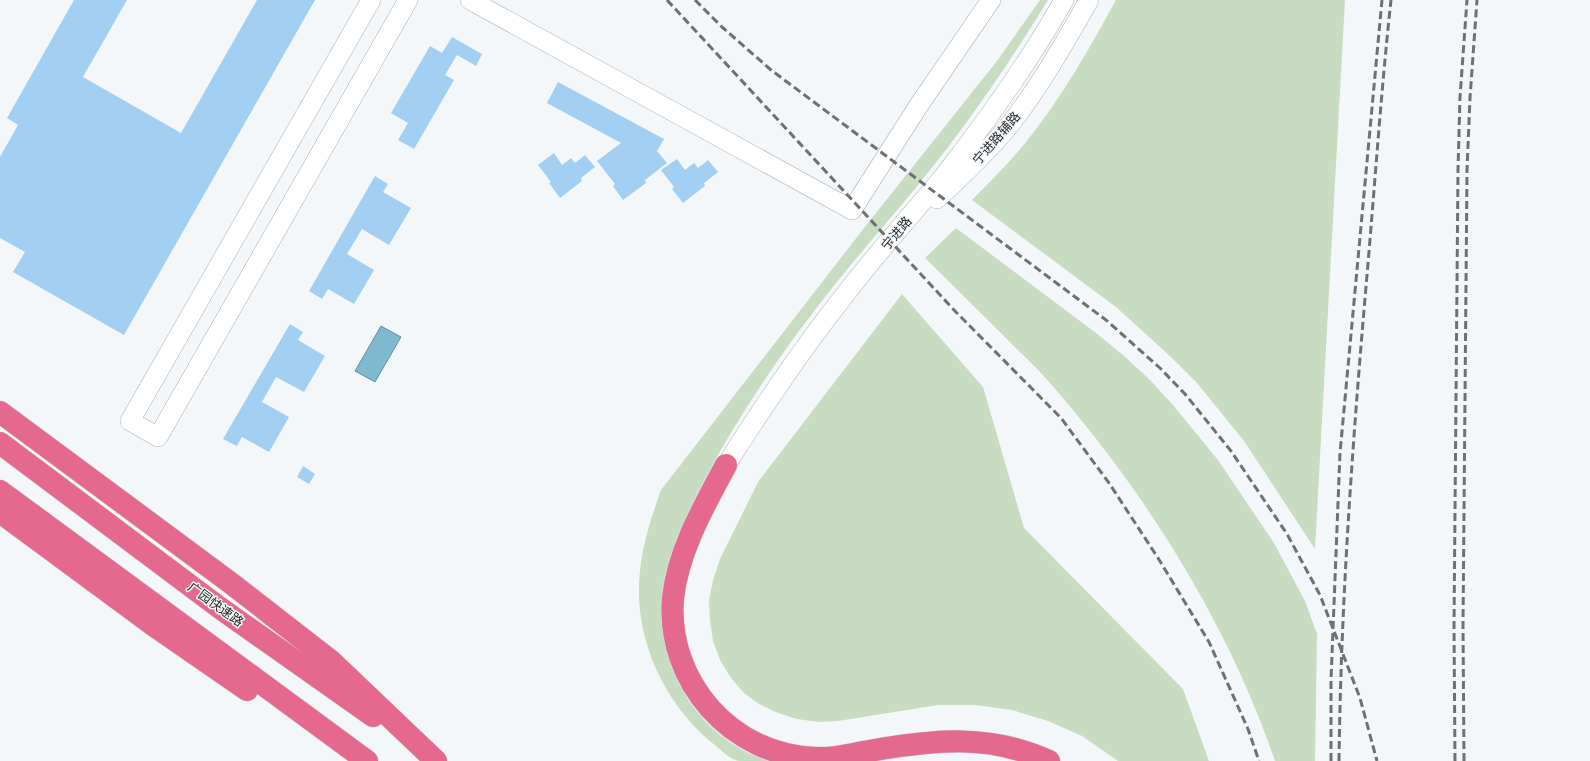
<svg xmlns="http://www.w3.org/2000/svg" width="1590" height="761" viewBox="0 0 1590 761" font-family="Inter,'Noto Sans SC',sans-serif">
  <style>
    .green { fill: #c7dcc1 }
    .water { fill: #7fb9d0; stroke: #668e9f }
    .building { fill: #a2cff2 }
    .lines { fill: none; stroke-linecap: round; stroke-linejoin: round }
    .minor-casing { stroke: #adb0b2; stroke-width: 20 }
    .highway-casing { stroke: #d0d0d1; stroke-width: 23 }
    .minor { stroke: #fff; stroke-width: 19 }
    .highway { stroke: #e5698f; stroke-width: 22 }
    .rail { stroke: #6f7072; stroke-width: 3; stroke-dasharray: 8 4; stroke-linecap: butt }
    .labels { text-anchor: middle; dominant-baseline: central; stroke-width: 3; stroke-linejoin: round; paint-order: stroke }
    .street-label { font-size: 13px; fill: #2a2b2c; stroke: #f4f7f9 }
  </style>
  <rect width="100%" height="100%" fill="#f4f7f9"/>
  <path class="green" d="M1040,0H1048C1013,57 976,112 934,165C903,205 868,243 836,283C787,344 743,408 706,477C687,514 667,553 662,594C658,628 667,664 684,693C703,725 733,750 769,761C759,761 748,761 739,761C731,760 722,751 716,746C671,711 641,654 639,597C638,558 648,527 661,490L864,228L997,61Z
    M1116,0H1345L1315,549L1244,441L1197,383L1171,357L1116,307L972,200C991,181 1009,163 1026,142C1061,99 1089,49 1116,0Z
    M956,228L1096,333L1123,355L1149,379L1173,405L1218,460L1274,543L1305,601L1317,634L1315,761H1275C1227,620 1141,485 1042,374C1029,360 1015,348 1002,334C976,309 951,283 925,258Z
    M902,294L983,387L1024,528L1183,689L1209,761H1118L1082,736L1048,721L1012,710L975,705H938L838,721L818,722L797,719L778,713L759,704L744,693L731,678L720,660L713,641L710,621L709,600L713,580L720,559L758,482Z"/>
  <path class="water" d="M381,326L401,337L375,382L355,371Z"/>
  <path class="building" d="M74,0H127L83,77L181,133L257,0H315L124,335L13,272L25,252L0,238V157L18,125L7,118Z
    M452,37L482,54L476,66L457,55L445,75L454,80L414,149L398,140L408,123L391,113L430,46L442,53Z
    M558,82L664,139L657,151L667,163L645,180L646,183L623,200L613,186L615,184L597,161L621,143L547,103Z
    M554,153L562,165L571,158L575,163L585,155L595,167L581,178L582,181L560,198L549,183L551,182L538,165Z
    M677,159L685,170L694,163L698,168L708,160L718,172L704,183L705,186L683,203L672,189L674,187L661,170Z
    M375,176L388,184L383,192L411,208L389,245L362,229L347,254L374,270L354,304L328,289L322,299L309,291Z
    M290,324L303,332L298,340L325,356L304,392L276,377L262,402L289,417L269,452L242,437L237,446L223,439Z
    M303,466L315,474L309,484L297,477Z"/>
  <g class="lines">
    <g class="minor-casing">
      <path id="minor" d="M371,0L130,421L158,437L408,0
        M470,0L852,210L919,105L991,0
        M937,199C962,176 986,153 1008,127C1039,88 1064,44 1089,0
        M726,465C763,407 801,350 844,296C875,255 910,217 943,177C987,121 1029,62 1064,0"/>
    </g>
    <g class="highway-casing">
      <path id="highway" d="M0,412L232,584L331,661L436,761
        M0,443L220,608L373,716
        M726,465C704,506 678,551 673,598C666,682 732,756 816,758C835,759 851,754 869,751C933,740 988,733 1049,761
        M0,491L367,761
        M0,512L153,625L247,690"/>
    </g>
    <use href="#minor" class="minor"/>
    <use href="#highway" class="highway"/>
    <path class="rail" d="M667,0L954,310L1061,418L1109,483L1158,558L1209,642L1248,729L1259,761
      M695,0L722,27L771,70L1106,320L1160,368L1185,394L1231,451L1287,534L1320,595L1360,698L1377,761
      M1331,761V680L1340,453L1382,0
      M1339,761C1341,598 1353,437 1367,275C1375,183 1381,92 1391,0
      M1455,761L1454,626L1458,170L1460,97L1467,0
      M1464,761L1463,626L1467,170L1470,98L1477,0"/>
  </g>
  <g class="labels">
    <g class="street-label">
      <text transform="translate(996 138) rotate(-49)">宁进路辅路</text>
      <text transform="translate(896 233) rotate(-50)">宁进路</text>
      <text transform="translate(216 604) rotate(36)">广园快速路</text>
    </g>
  </g>
</svg>
